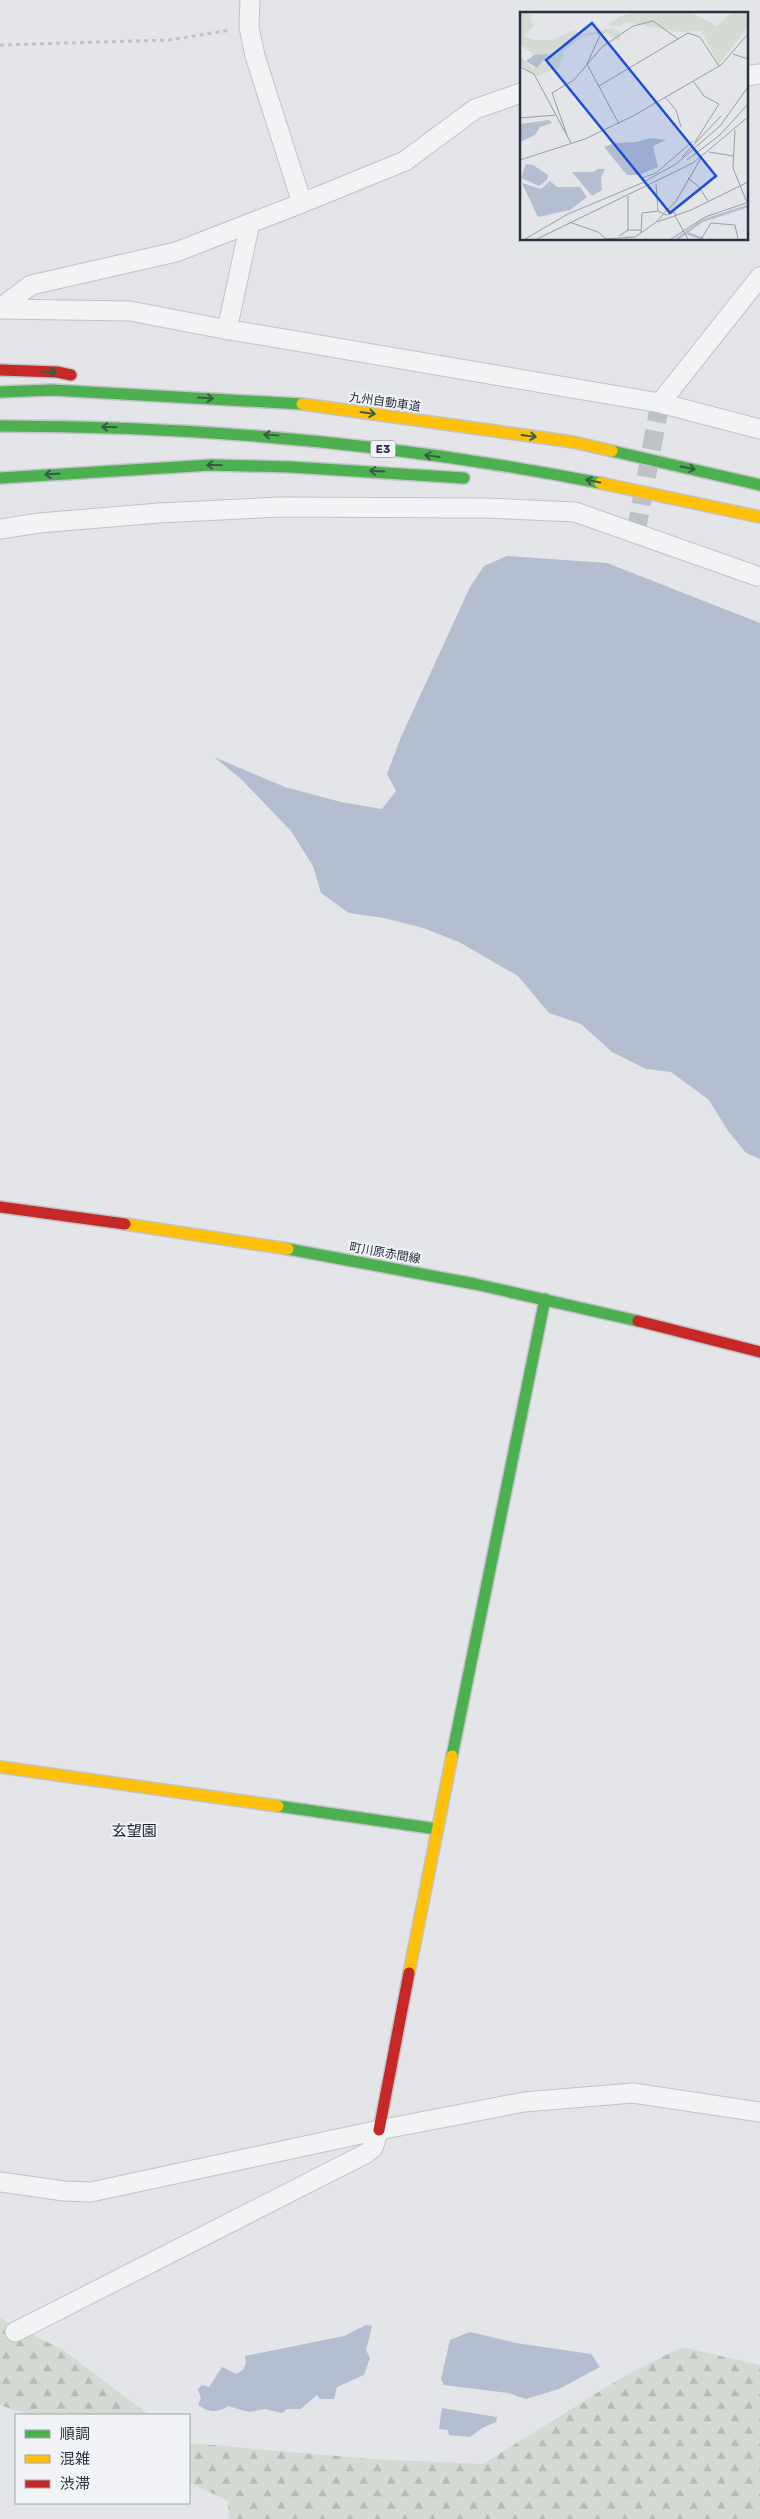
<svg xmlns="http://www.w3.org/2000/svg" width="760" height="2519" viewBox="0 0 760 2519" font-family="Rubik,'Noto Sans JP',sans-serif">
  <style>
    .forest { fill: url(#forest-firs) }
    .water { fill: #b4bed0 }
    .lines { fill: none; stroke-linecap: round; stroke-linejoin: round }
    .street-tunnel { stroke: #bec1c6; stroke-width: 19; stroke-dasharray: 19 9; stroke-linecap: butt }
    .street-casing { stroke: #c1c3c6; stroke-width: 21 }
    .fast-casing { stroke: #c1c3c6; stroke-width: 14 }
    .slow-casing { stroke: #c1c3c6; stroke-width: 14 }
    .jam-casing { stroke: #c1c3c6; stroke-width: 14 }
    .path { stroke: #c2c3c8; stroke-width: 3; stroke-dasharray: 4 4; stroke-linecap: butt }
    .street { stroke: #f2f3f5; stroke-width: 19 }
    .fast { stroke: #4caf50; stroke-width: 11 }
    .slow { stroke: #ffc107; stroke-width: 11 }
    .jam { stroke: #c62828; stroke-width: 11 }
    .oneway { stroke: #375c46 }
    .labels { text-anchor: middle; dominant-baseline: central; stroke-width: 4; stroke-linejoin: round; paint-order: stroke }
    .shield { fill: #f1f3f7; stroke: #666a77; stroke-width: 1 }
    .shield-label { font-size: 11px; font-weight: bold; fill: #2b3040 }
    .street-label { font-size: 12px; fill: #2b3040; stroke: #f1f3f7 }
    .quarter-label { font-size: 15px; fill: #1d2131; stroke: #f1f3f7 }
    .inset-river { fill: none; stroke: #b4bed0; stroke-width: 2.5 }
    .inset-road { fill: none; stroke: #999da5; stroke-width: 1 }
    .view { fill: #1d4ed8; fill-opacity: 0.15; stroke: #1d4ed8; stroke-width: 2.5 }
    .inset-edge { fill: none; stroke: #2b3040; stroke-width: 2.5 }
  </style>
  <defs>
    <pattern id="forest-firs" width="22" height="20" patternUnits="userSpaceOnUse" patternTransform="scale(1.25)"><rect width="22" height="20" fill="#d3dbd4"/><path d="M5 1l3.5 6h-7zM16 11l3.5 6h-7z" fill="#b5bcb7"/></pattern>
  </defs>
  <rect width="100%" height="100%" fill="#e3e5e8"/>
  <path class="forest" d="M0,2318L63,2350L149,2415H29L0,2405Z
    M682,2347L760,2365V2519H229L228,2501L189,2482V2443L371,2459L483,2464L626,2375Z"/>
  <path class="water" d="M507,556L607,563L760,623V1159L746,1153L728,1131L709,1100L671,1072L646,1069L612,1052L581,1024L549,1013L518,976L459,942L423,928L384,918L349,913L321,893L313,866L291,831L241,779L214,757L285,787L341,802L382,809L396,791L387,774L401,737L470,587L484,566Z
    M366,2325L372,2326L366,2350L370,2358L364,2375L337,2387L334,2399H320L317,2395L301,2409H287L282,2413L265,2409L249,2412L228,2406C219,2413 206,2413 198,2404L201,2399L198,2389L202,2385L209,2387L222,2367L236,2374L243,2370L246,2363L245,2356L344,2336Z
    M470,2332L516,2343L591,2354L600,2367L559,2389L526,2399L508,2393L444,2385L441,2379L450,2340Z
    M442,2408L497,2417L496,2422L482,2428L470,2437L449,2435L448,2430L439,2429Z"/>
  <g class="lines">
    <path class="street-tunnel" d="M636,532L660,403"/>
    <g class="street-casing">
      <path id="street" d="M250,0L249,27L255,56L302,203
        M746,76L760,74
        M0,308L31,285L176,252L302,203L405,161L475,109L521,93
        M0,309L130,311L213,327L660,403L760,429
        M227,330L250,223
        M660,403L760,277
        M0,529L39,523L159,513L279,507L486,508L575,512L757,576
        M0,2182L64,2191L91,2192L379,2130L524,2102L633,2093L760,2112
        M15,2332L367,2153L373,2148L379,2130"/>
    </g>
    <g class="fast-casing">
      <path id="fast" d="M0,392L52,390L302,404
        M0,426C202,426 401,444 600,483
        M612,451L760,485
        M0,478L211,465L291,467L464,478
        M288,1249L475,1284L638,1321
        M452,1756L545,1299
        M278,1806L437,1829"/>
    </g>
    <g class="slow-casing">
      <path id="slow" d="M302,404L573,442L612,451
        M600,483L760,517
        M125,1224L288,1249
        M0,1767L278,1806
        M409,1973L452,1756"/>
    </g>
    <g class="jam-casing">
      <path id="jam" d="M0,370L57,372L71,375
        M0,1207L125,1224
        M638,1321L760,1352
        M379,2130L409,1973"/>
    </g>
    <path class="path" d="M0,45L169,40L231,30"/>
    <use href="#street" class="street"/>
    <use href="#fast" class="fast"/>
    <use href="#slow" class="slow"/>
    <use href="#jam" class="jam"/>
  </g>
  <defs><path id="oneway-shaft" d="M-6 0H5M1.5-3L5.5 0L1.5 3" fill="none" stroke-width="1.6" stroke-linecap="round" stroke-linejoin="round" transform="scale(1.25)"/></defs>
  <g class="oneway">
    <use href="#oneway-shaft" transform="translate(49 372) rotate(3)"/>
    <use href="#oneway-shaft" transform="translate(206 398) rotate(4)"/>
    <use href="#oneway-shaft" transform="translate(368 413) rotate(8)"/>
    <use href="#oneway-shaft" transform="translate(109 427) rotate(-178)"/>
    <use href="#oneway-shaft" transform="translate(271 435) rotate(-176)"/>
    <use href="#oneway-shaft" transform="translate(529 436) rotate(8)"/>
    <use href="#oneway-shaft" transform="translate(432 456) rotate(-172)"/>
    <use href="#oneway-shaft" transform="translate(214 465) rotate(180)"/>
    <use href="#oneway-shaft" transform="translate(688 468) rotate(12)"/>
    <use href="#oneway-shaft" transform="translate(377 471) rotate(-177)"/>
    <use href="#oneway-shaft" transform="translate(52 474) rotate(176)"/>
    <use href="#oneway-shaft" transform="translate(593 481) rotate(-168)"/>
  </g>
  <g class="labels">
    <rect class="shield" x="370.5" y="440.5" width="25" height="17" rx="4"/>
    <g class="shield-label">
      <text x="383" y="449">E3</text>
    </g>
    <g class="street-label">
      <text transform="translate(385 402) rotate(8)">九州自動車道</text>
      <text transform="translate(385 1253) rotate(10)">町川原赤間線</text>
    </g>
    <g class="quarter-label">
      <text x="134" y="1831">玄望園</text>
    </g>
  </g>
  <g transform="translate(520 12)">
    <rect width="228" height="228" fill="#e3e5e8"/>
    <path d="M0,0H13L10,6L13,14L4,24L14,28H32L54,18L59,23L93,16L100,20V28L98,29L88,21L64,24L45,38L39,55L18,64L0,54V44L12,56L19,55L29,42L14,43L0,32ZM116,0L172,1L197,14L212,0H227V16L199,52L181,19L158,20L107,10L100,14H88L100,4Z" fill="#d3dbd4"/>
    <path d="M29,42L17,56L6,49L14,43ZM29,108L32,111L20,115L15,123L0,130V112ZM130,126L146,128L133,134L138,155L119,163H107L84,135L94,131L116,130ZM6,152L13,153L28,163L27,168L19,174L1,166ZM78,157H85L81,165L82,178L72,184L52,160H73ZM30,169L37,175H60L67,185L50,198L18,205L2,171L21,177Z" fill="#b4bed0"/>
    <path class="inset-river" d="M167,221L183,227M157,227L182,209L228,194"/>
    <path class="inset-road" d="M80,23L67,52L99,112M213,42L228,47M0,55L14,62L51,131M173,69L184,84L199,92L175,130M79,74L168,21L180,25L199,54M145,85L156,98L161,115M0,106L36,103M215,118L213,156L228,193M47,123L32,81L54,68L82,35L113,14L133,9L158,27M189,140L213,144M162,145L201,104M0,148L65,127L113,104L201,53L228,22M167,148L200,123L228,92M122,166L136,161L173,129M168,166L179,175L188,189M136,172L138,199L146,203L154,200L156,203M108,184V218M155,204L168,227M49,210L78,220L85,226M137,210L171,198L228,170M121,221L122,201L138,199M99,224L108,218H121M5,227L48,202L122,171L156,152L200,114L228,75M17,227L173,151L228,105M83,227L115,225L135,211L156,189L181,146M151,227L185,205L226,191M181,227L191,211L215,213L218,227"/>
    <path class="view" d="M72,11L196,164L150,201L26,48Z"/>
    <rect width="228" height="228" class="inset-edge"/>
  </g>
  <rect x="15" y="2414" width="175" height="90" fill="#f1f3f7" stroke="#a2a5ae"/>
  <rect x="25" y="2430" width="25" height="8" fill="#4caf50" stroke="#a2a5ae"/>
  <text x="60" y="2439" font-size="15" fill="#2b3040">順調</text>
  <rect x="25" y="2455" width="25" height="8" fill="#ffc107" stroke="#a2a5ae"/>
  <text x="60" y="2464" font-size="15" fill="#2b3040">混雑</text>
  <rect x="25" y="2480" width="25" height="8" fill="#c62828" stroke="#a2a5ae"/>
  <text x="60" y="2489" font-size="15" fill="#2b3040">渋滞</text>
</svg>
